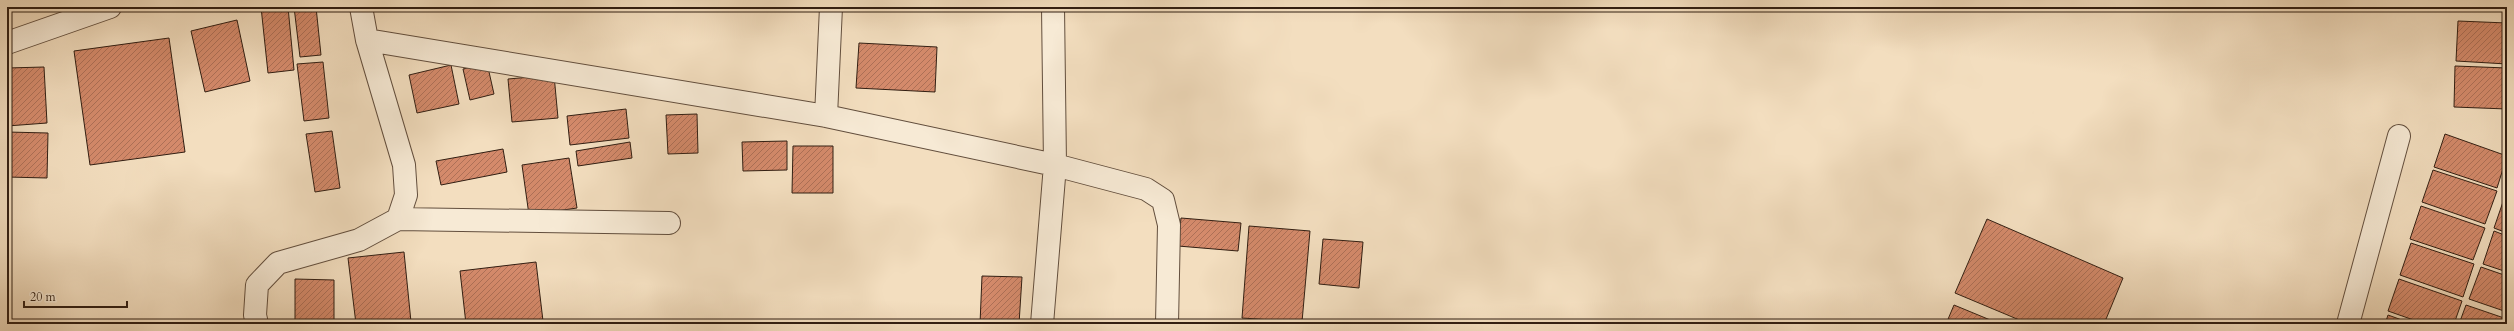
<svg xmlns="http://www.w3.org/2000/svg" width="2514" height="331" viewBox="0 0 2514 331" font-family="Cardo,serif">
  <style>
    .building { fill: url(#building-hatch); stroke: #311e12 }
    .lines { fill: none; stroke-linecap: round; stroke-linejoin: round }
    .minor-casing { stroke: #624e3d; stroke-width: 24 }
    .tertiary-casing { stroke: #624e3d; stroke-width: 24 }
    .minor { stroke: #f7ead5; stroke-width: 22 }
    .tertiary { stroke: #f7ead5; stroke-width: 22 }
  </style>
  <defs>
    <pattern id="building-hatch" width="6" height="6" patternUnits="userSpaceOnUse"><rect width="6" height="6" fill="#d48a6b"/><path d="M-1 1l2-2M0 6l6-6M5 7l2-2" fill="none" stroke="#ad7057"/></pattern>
  </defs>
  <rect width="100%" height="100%" fill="#f3debf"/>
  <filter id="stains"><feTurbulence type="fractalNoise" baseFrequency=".005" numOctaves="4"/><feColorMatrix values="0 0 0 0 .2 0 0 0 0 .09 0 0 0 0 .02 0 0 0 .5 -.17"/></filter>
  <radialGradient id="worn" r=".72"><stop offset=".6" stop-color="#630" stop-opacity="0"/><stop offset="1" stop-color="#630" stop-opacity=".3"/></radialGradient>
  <path class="building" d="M261,7H288L294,70L268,73Z
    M294,7H316L321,55L300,57Z
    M237,20L250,81L205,92L191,31Z
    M2458,21L2507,23V64L2456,61Z
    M169,38L185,152L90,165L74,51Z
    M859,43L937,47L935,92L856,88Z
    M323,62L329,118L304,121L297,64Z
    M487,63L494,94L470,100L463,69Z
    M451,65L459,104L417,113L409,75Z
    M2455,66L2507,68V109L2454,107Z
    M44,67L47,123L7,126V68Z
    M554,75L558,118L512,122L508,79Z
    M626,109L629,138L570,145L567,116Z
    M697,114L698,153L668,154L666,115Z
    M332,131L340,188L315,192L306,134Z
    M7,132L48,133L47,178L7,177Z
    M2445,134L2507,156L2497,188L2434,167Z
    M787,141V170L743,171L742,142Z
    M630,142L632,158L578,166L576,151Z
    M793,146H833V193H792Z
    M503,149L507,172L441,185L436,161Z
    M569,158L577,208L529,215L522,165Z
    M2433,170L2497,191L2485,224L2422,202Z
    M2505,196L2507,197V233L2494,228Z
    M2421,206L2485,228L2473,260L2410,239Z
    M1181,218L1241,223L1238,251L1178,246Z
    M1987,219L2123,278L2104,324H2029L1955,293Z
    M1249,226L1310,231L1302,322L1242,318Z
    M2494,231L2507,236V272L2483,264Z
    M1323,239L1363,242L1359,288L1319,284Z
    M2411,243L2474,264L2463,297L2400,275Z
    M404,252L411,322L356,324L348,258Z
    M536,262L543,321L521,324H466L460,271Z
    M2481,267L2507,276V312L2469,299Z
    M982,276L1022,277L1019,324H980Z
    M295,279L334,280V324H295Z
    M2399,279L2462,301L2454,324H2425L2388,311Z
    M1954,305L2000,324H1946Z
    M2466,305L2507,319V324H2459Z
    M2388,315L2413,324H2385Z"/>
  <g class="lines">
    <g class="minor-casing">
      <path id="minor" d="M367,40L826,116L1055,165L1146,189L1163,200L1169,225L1167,324
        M826,116L831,7
        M398,219L669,223
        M257,324L255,315L257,285L278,263L359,240L398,219L406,195L404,165L367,40L361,7
        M1042,324L1055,165L1053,7
        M2348,324L2399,136"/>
    </g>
    <g class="tertiary-casing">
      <path id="tertiary" d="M7,43L110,7"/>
    </g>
    <use href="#minor" class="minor"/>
    <use href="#tertiary" class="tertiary"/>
  </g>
  <rect width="2514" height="331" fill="none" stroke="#f3debf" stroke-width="24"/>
  <rect x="8" y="8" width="2498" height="315" fill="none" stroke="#311e12" stroke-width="2"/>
  <rect x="12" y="12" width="2490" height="307" fill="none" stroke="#311e12"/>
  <path d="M24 301v6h103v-6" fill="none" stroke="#311e12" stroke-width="2"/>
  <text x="30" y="301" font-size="12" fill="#311e12" stroke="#f7ead5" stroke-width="3" paint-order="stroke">20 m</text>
  <rect width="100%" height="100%" filter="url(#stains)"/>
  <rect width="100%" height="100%" fill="url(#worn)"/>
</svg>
